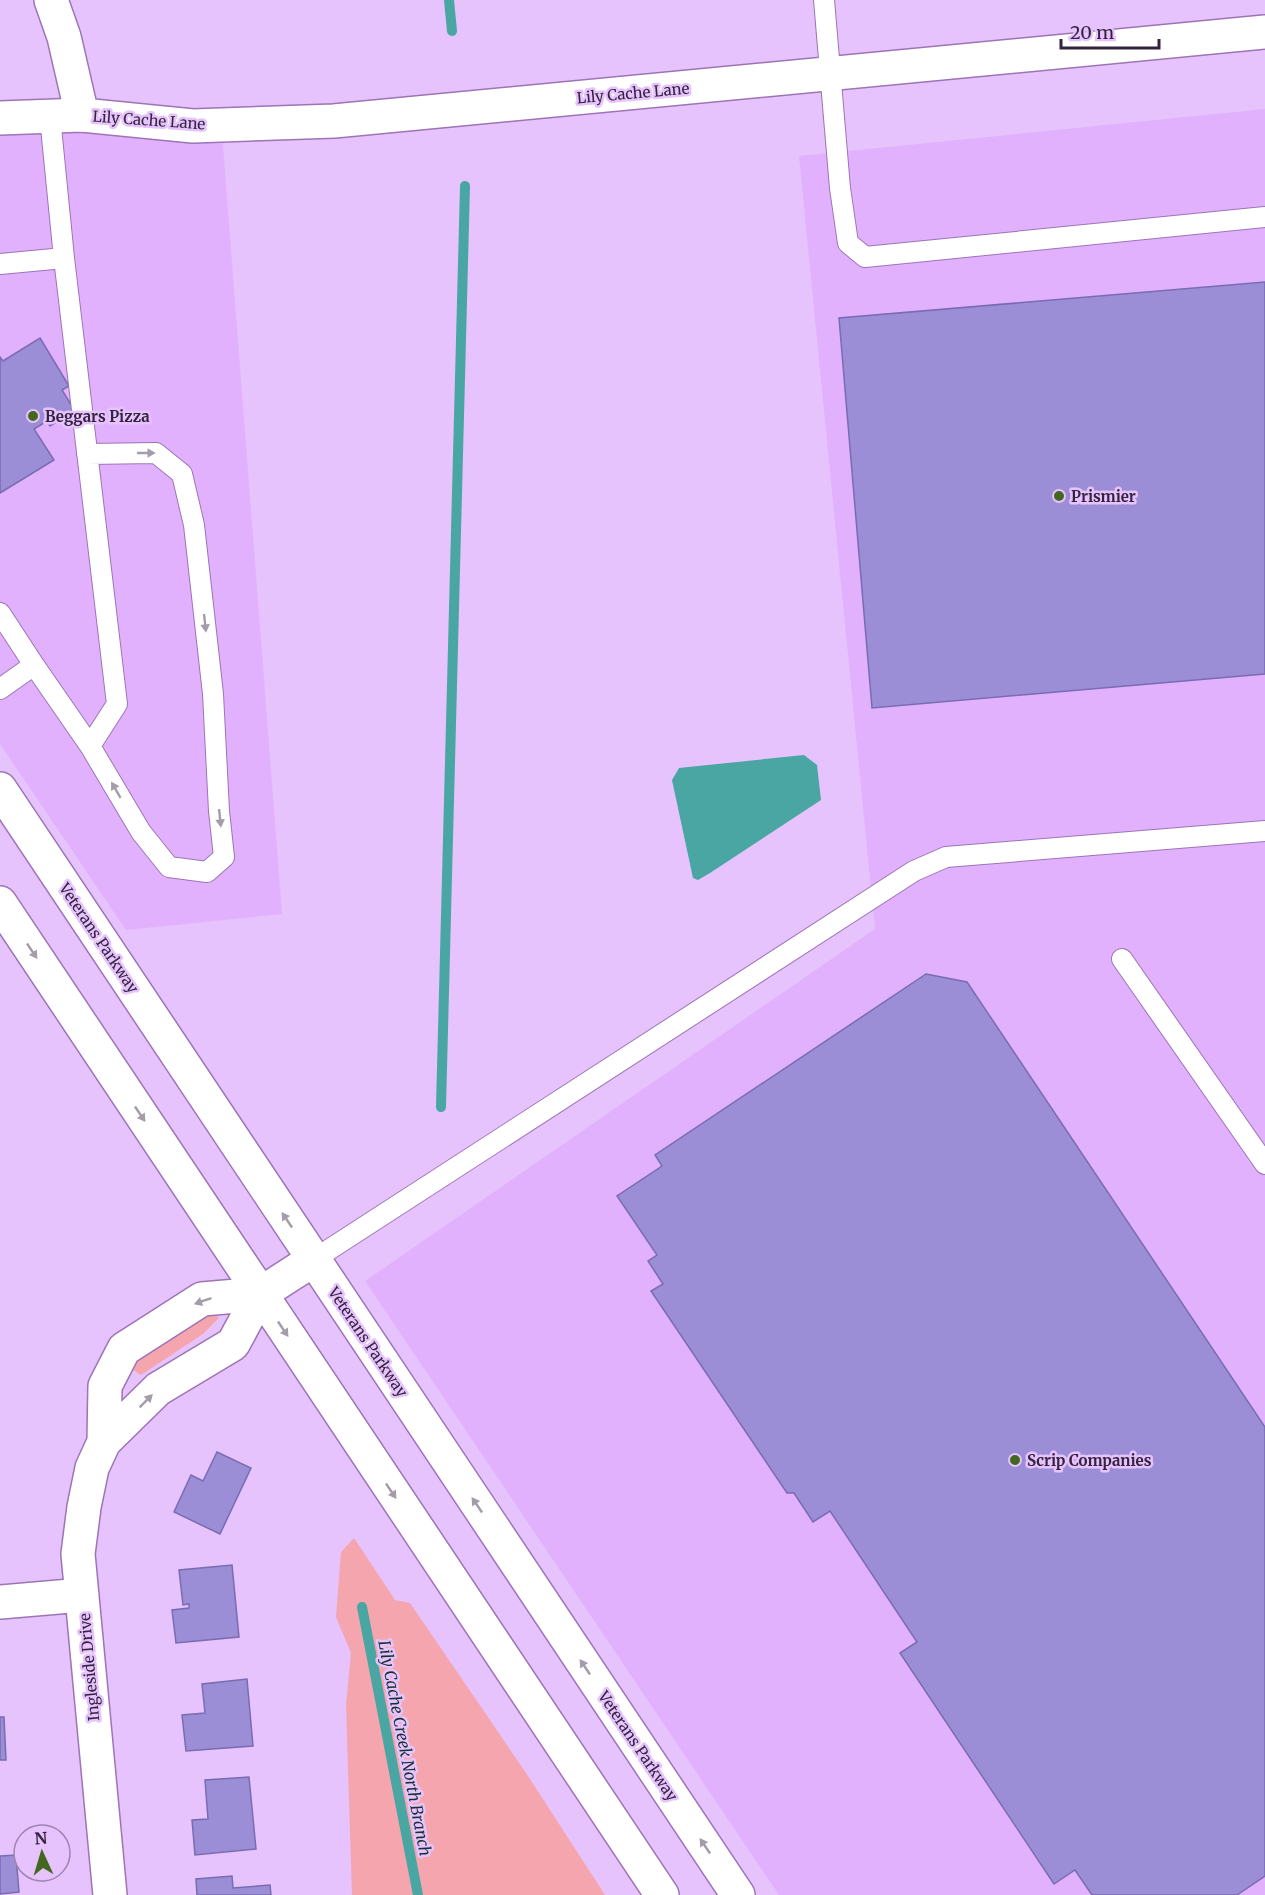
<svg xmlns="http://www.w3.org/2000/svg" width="1265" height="1895" viewBox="0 0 1265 1895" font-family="Merriweather,serif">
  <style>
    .built { fill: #e1b1fe }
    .green { fill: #f4a5ae }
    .water { fill: #4aa6a3 }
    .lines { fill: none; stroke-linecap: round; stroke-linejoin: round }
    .stream { stroke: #4aa6a3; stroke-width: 10 }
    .building { fill: #9b8dd6; stroke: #7a6cb2; stroke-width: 1.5 }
    .service-casing { stroke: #9d74b6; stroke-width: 22 }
    .minor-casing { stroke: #9d74b6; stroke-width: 36 }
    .tertiary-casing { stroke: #9d74b6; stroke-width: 36 }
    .secondary-casing { stroke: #9d74b6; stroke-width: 36 }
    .service { stroke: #fff; stroke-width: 20 }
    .minor { stroke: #fff; stroke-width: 33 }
    .tertiary { stroke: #fff; stroke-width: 33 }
    .secondary { stroke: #fff; stroke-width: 33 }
    .oneway { fill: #a49ca8 }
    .poi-dot { fill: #446720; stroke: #e6c3fc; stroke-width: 2 }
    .labels { text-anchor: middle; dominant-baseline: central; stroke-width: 5; stroke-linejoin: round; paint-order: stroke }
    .street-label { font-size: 15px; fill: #34233e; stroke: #e6c3fc }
    .poi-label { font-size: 15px; font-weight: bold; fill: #34233e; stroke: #e6c3fc; text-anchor: start }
    .water-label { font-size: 16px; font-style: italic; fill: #143230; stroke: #e6c3fc }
  </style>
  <rect width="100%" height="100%" fill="#e6c3fc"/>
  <path class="built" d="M1265,109V1895H779L365,1281L875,929L799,156Z
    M83,130L222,133L282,914L126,930L0,744V135Z"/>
  <path class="green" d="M213,1311L219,1318L203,1334L141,1375L133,1370L136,1360Z
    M354,1538L395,1600L410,1603L528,1776L605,1895H352L346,1705L351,1653L336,1617L341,1552Z"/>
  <path class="water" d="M804,755L817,765L821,800L710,873L698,880L693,878L672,780L679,768Z"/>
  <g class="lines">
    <path class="stream" d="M449,0L452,31
      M441,1107L465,186
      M362,1607L418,1895"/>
  </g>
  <path class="building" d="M1265,282V674L872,708L839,318Z
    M40,338L69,386L62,390L75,411L50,426L47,421L34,429L54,460L0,493V357L3,361Z
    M926,974L967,982L1265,1427V1876L1237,1895H1092L1075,1870L1054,1884L900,1653L917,1642L830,1511L813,1522L794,1493H787L651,1291L663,1284L648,1261L657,1255L617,1196L662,1166L655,1155Z
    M217,1452L251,1468L220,1534L174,1512L191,1475L203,1481Z
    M232,1565L239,1637L176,1643L172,1610L189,1608V1604L183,1605L179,1570Z
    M247,1679L253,1746L186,1751L182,1715L205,1713L202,1684Z
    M0,1717H4L6,1760H0Z
    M249,1777L256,1849L195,1855L192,1820L208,1819L205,1780Z
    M16,1855L19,1892L0,1894V1856Z
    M232,1876L233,1888L270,1885L271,1895H197L196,1879Z"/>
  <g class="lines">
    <g class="service-casing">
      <path id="service" d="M824,0L840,188L848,243L865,257L1265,217
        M0,264L64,258L50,117
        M87,454L156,453L182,474L194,525L213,694L219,811L224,857L207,872L169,867L141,832L90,746
        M0,613L34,665L0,689
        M34,665L90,746L117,704L64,258
        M1122,959L1265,1164
        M313,1260L914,871L946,857L1265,831"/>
    </g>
    <g class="minor-casing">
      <path id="minor" d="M51,0L64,37L82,115
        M104,1442L105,1386L124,1349L202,1299L260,1294L313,1260
        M0,1602L82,1595
        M110,1895L78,1554L84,1507L92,1468L104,1442L158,1389L233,1344L260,1294"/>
    </g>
    <g class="tertiary-casing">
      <path id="tertiary" d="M0,118L82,115L193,126L334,121L1265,32"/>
    </g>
    <g class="secondary-casing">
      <path id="secondary" d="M0,789L738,1895
        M0,903L662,1895"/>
    </g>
    <use href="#service" class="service"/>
    <use href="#minor" class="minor"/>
    <use href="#tertiary" class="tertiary"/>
    <use href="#secondary" class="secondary"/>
  </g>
  <defs><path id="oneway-solid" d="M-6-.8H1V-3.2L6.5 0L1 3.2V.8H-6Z" transform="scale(1.5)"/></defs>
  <g class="oneway">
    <use href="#oneway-solid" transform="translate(146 453)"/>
    <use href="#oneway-solid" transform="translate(205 623) rotate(84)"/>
    <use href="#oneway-solid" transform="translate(116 790) rotate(-120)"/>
    <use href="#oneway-solid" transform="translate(220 818) rotate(84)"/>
    <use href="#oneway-solid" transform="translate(32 951) rotate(56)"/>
    <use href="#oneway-solid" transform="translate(140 1114) rotate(56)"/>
    <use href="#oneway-solid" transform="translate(287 1220) rotate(-124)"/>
    <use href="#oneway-solid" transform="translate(203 1301) rotate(161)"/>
    <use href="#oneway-solid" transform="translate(283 1329) rotate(56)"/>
    <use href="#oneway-solid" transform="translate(146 1401) rotate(-45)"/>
    <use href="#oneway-solid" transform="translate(391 1491) rotate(56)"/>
    <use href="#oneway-solid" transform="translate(477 1505) rotate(-124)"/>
    <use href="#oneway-solid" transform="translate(585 1667) rotate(-124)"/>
    <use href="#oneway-solid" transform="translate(705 1846) rotate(-124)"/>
  </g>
  <g class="poi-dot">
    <circle cx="33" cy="416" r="6"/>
    <circle cx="1059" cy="496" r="6"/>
    <circle cx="1015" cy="1460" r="6"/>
  </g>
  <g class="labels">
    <g class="street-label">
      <text transform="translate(633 93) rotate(-5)">Lily Cache Lane</text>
      <text transform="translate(149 120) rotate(4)">Lily Cache Lane</text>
      <text transform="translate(99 938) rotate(56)">Veterans Parkway</text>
      <text transform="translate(368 1342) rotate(56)">Veterans Parkway</text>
      <text transform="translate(89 1667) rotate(-95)">Ingleside Drive</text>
      <text transform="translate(638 1746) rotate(56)">Veterans Parkway</text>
    </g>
    <g class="poi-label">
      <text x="45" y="416">Beggars Pizza</text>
      <text x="1071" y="496">Prismier</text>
      <text x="1027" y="1460">Scrip Companies</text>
    </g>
    <g class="water-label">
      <text transform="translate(405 1748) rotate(79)">Lily Cache Creek North Branch</text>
    </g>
  </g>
  <g transform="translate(42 1853) rotate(356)"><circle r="28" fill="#e6c3fc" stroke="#9f83b0" stroke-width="1.5"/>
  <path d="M0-4.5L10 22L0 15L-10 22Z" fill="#446720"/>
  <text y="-9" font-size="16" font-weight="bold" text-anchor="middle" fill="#34233e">N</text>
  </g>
  <path d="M1061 39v9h98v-9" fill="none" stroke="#34233e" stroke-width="3"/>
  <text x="1070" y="39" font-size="18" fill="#34233e" stroke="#e6c3fc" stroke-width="4.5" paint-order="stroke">20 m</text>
</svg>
